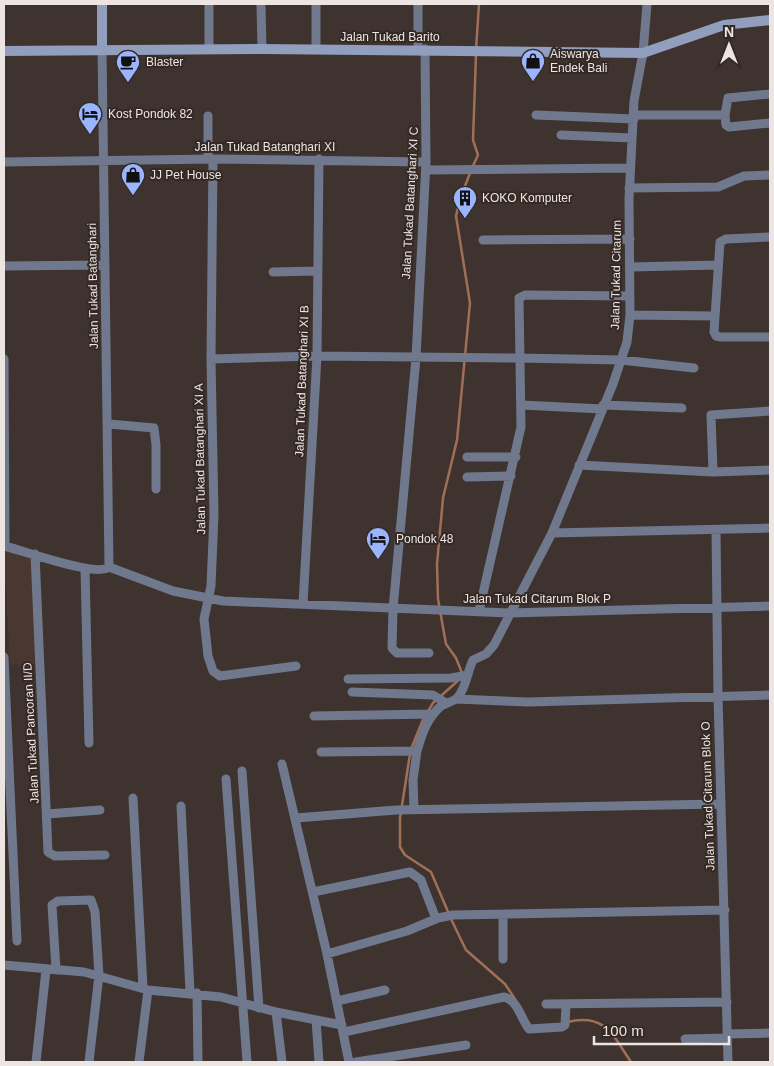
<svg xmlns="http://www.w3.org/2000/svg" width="774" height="1066" viewBox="0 0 774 1066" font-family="Helvetica,sans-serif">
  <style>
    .built { fill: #4a3830 }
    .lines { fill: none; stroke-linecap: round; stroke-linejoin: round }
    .stream { stroke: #a16f58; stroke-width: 2.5 }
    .street { stroke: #70788d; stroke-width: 9 }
    .secondary { stroke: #919ebe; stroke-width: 10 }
    .labels { text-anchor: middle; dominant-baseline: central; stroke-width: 4; stroke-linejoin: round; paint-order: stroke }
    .street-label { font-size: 12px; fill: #ece5e2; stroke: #342924 }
    .poi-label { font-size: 12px; fill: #ece5e2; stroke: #342924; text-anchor: start }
  </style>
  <rect width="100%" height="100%" fill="#3e332e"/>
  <path class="built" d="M4,548L34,556L37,664L10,665Z"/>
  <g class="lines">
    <path class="stream" d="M476,50L479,4
      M472,168L478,155L473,140L476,55
      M462,673L456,658L446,644L438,599L437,564L443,498L457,440L470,303L456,216L460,199L470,173
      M427,713L433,703L461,678
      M411,749L424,717
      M410,754L400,818V847L405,855L431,872L449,914
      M451,919L466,950L505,984L515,999
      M567,1022C605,1013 612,1034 631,1062"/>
    <path class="street" d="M316,4V49
      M261,6L262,49
      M102,49L109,567
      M209,49V4
      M418,49V4
      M425,49L426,162L416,358L393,609L392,648L397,653H429
      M770,94L728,98L725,115L726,125L729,127L770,123
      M536,115L634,119
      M634,115H725
      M208,116V159
      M561,135L632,138
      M213,159L211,359L214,515L211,586L204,619L208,656L213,671L220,676L296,666
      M4,162L213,159L426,162
      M426,170L630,168
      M629,188L718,187L744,176L770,175
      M770,237L726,239L720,242L714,332L716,336L721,337H770
      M483,240L630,239
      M4,266L105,265
      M630,267L718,265
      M273,272L317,271
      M630,315L715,316
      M4,359L5,546
      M211,359L317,356L520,358L621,360L694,368
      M522,405L602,409
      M603,405L682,408
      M109,424L154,428L156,445V489
      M467,457H516
      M579,465L713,472L770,470
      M713,472L711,415L770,411
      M467,477L511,476
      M716,530L718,696L728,1062
      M552,533L770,528
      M4,546C23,550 97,578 109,567
      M35,554L48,852L55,856L105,855
      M109,567L173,591L223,601L509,613L770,606
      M85,569L89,743
      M303,604L317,356L319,159
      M479,611L521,427L519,298L525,295L630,296
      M4,657L17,941
      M348,679L451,678L468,675
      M352,692L433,695L446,703
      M456,699L528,702L770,695
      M314,716L432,714
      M321,752L417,751C422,734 427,718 441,706C447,702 454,702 458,697C467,686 467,672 473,660L486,654L494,645L552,533L613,384L627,342L630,315L629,199L634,101L643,53L647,4
      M282,764L327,954L349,1062
      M242,771L259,1008
      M226,779L247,1062
      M133,798L143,988
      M181,806L190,992
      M414,810L413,780L417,751
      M47,814L100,810
      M296,818L396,810L720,804
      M313,892L410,872L421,880L436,919
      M503,915V959
      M327,954L407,931L438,918L453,915L725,910
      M4,965L84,972L148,990L221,997L276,1012L342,1025
      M56,970L52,905L58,901L91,900L95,912L99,975L89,1062
      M197,993L198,1062
      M337,1001L385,990
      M546,1004L727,1002
      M276,1012L282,1062
      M316,1020L319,1062
      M344,1032L504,997C518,1000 521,1019 529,1029L562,1027L565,1025L566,1006
      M727,1034L770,1033
      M685,1039L727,1038
      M36,1062L46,970
      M139,1062L148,990
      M356,1062L466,1045"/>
    <path class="secondary" d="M102,49V4
      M4,51L262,49L643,53L724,25L770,20"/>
  </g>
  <defs>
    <g id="shop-pin" transform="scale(1.25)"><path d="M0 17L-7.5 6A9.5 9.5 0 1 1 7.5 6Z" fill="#9ab5fd" stroke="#342924"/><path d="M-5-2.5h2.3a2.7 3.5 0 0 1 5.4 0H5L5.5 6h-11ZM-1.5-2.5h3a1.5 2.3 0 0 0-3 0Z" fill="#111"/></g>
    <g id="cafe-pin" transform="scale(1.25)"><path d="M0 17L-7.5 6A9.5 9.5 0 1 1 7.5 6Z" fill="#9ab5fd" stroke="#342924"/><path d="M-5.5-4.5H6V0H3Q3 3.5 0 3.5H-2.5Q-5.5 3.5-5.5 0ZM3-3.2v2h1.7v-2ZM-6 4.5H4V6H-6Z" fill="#111"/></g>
    <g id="hotel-pin" transform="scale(1.25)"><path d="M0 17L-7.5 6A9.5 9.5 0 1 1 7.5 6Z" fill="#9ab5fd" stroke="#342924"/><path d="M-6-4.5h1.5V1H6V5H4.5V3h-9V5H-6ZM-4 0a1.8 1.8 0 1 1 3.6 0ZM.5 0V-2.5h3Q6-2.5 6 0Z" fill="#111"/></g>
    <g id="building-pin" transform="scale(1.25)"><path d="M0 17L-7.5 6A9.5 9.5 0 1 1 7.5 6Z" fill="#9ab5fd" stroke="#342924"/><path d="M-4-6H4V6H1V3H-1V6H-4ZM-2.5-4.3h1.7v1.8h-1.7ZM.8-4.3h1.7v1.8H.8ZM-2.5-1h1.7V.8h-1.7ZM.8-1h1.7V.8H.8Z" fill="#111"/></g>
  </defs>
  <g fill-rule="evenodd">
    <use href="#shop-pin" x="533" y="61"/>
    <use href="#cafe-pin" x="128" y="62"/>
    <use href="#hotel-pin" x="90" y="114"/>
    <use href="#shop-pin" x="133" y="175"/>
    <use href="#building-pin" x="465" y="198"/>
    <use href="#hotel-pin" x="378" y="539"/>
  </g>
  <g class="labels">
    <g class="street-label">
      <text x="390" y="37">Jalan Tukad Barito</text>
      <text x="265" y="147">Jalan Tukad Batanghari XI</text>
      <text transform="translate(410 203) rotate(-87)">Jalan Tukad Batanghari XI C</text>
      <text transform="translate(616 275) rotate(-89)">Jalan Tukad Citarum</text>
      <text transform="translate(93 286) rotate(-91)">Jalan Tukad Batanghari</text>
      <text transform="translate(302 381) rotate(-88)">Jalan Tukad Batanghari XI B</text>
      <text transform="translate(200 459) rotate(-91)">Jalan Tukad Batanghari XI A</text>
      <text x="537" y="599">Jalan Tukad Citarum Blok P</text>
      <text transform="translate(31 733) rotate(-93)">Jalan Tukad Pancoran II/D</text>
      <text transform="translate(708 796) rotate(-92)">Jalan Tukad Citarum Blok O</text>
    </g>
    <g class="poi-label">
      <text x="550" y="54">Aiswarya<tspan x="550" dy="14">Endek Bali</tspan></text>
      <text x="146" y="62">Blaster</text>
      <text x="108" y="114">Kost Pondok 82</text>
      <text x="150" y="175">JJ Pet House</text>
      <text x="482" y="198">KOKO Komputer</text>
      <text x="396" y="539">Pondok 48</text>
    </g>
  </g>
  <rect width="774" height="1066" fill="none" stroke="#ece5e2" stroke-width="10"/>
  <g transform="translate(729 45)" stroke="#342924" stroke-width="4" paint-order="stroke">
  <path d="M0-4L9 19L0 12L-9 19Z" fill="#ece5e2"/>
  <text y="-8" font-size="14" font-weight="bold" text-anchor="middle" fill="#ece5e2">N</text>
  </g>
  <path d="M594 1036v8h135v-8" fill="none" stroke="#ece5e2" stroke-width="2.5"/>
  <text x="602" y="1036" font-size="15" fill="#ece5e2" stroke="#342924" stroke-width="4" paint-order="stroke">100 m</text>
</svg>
